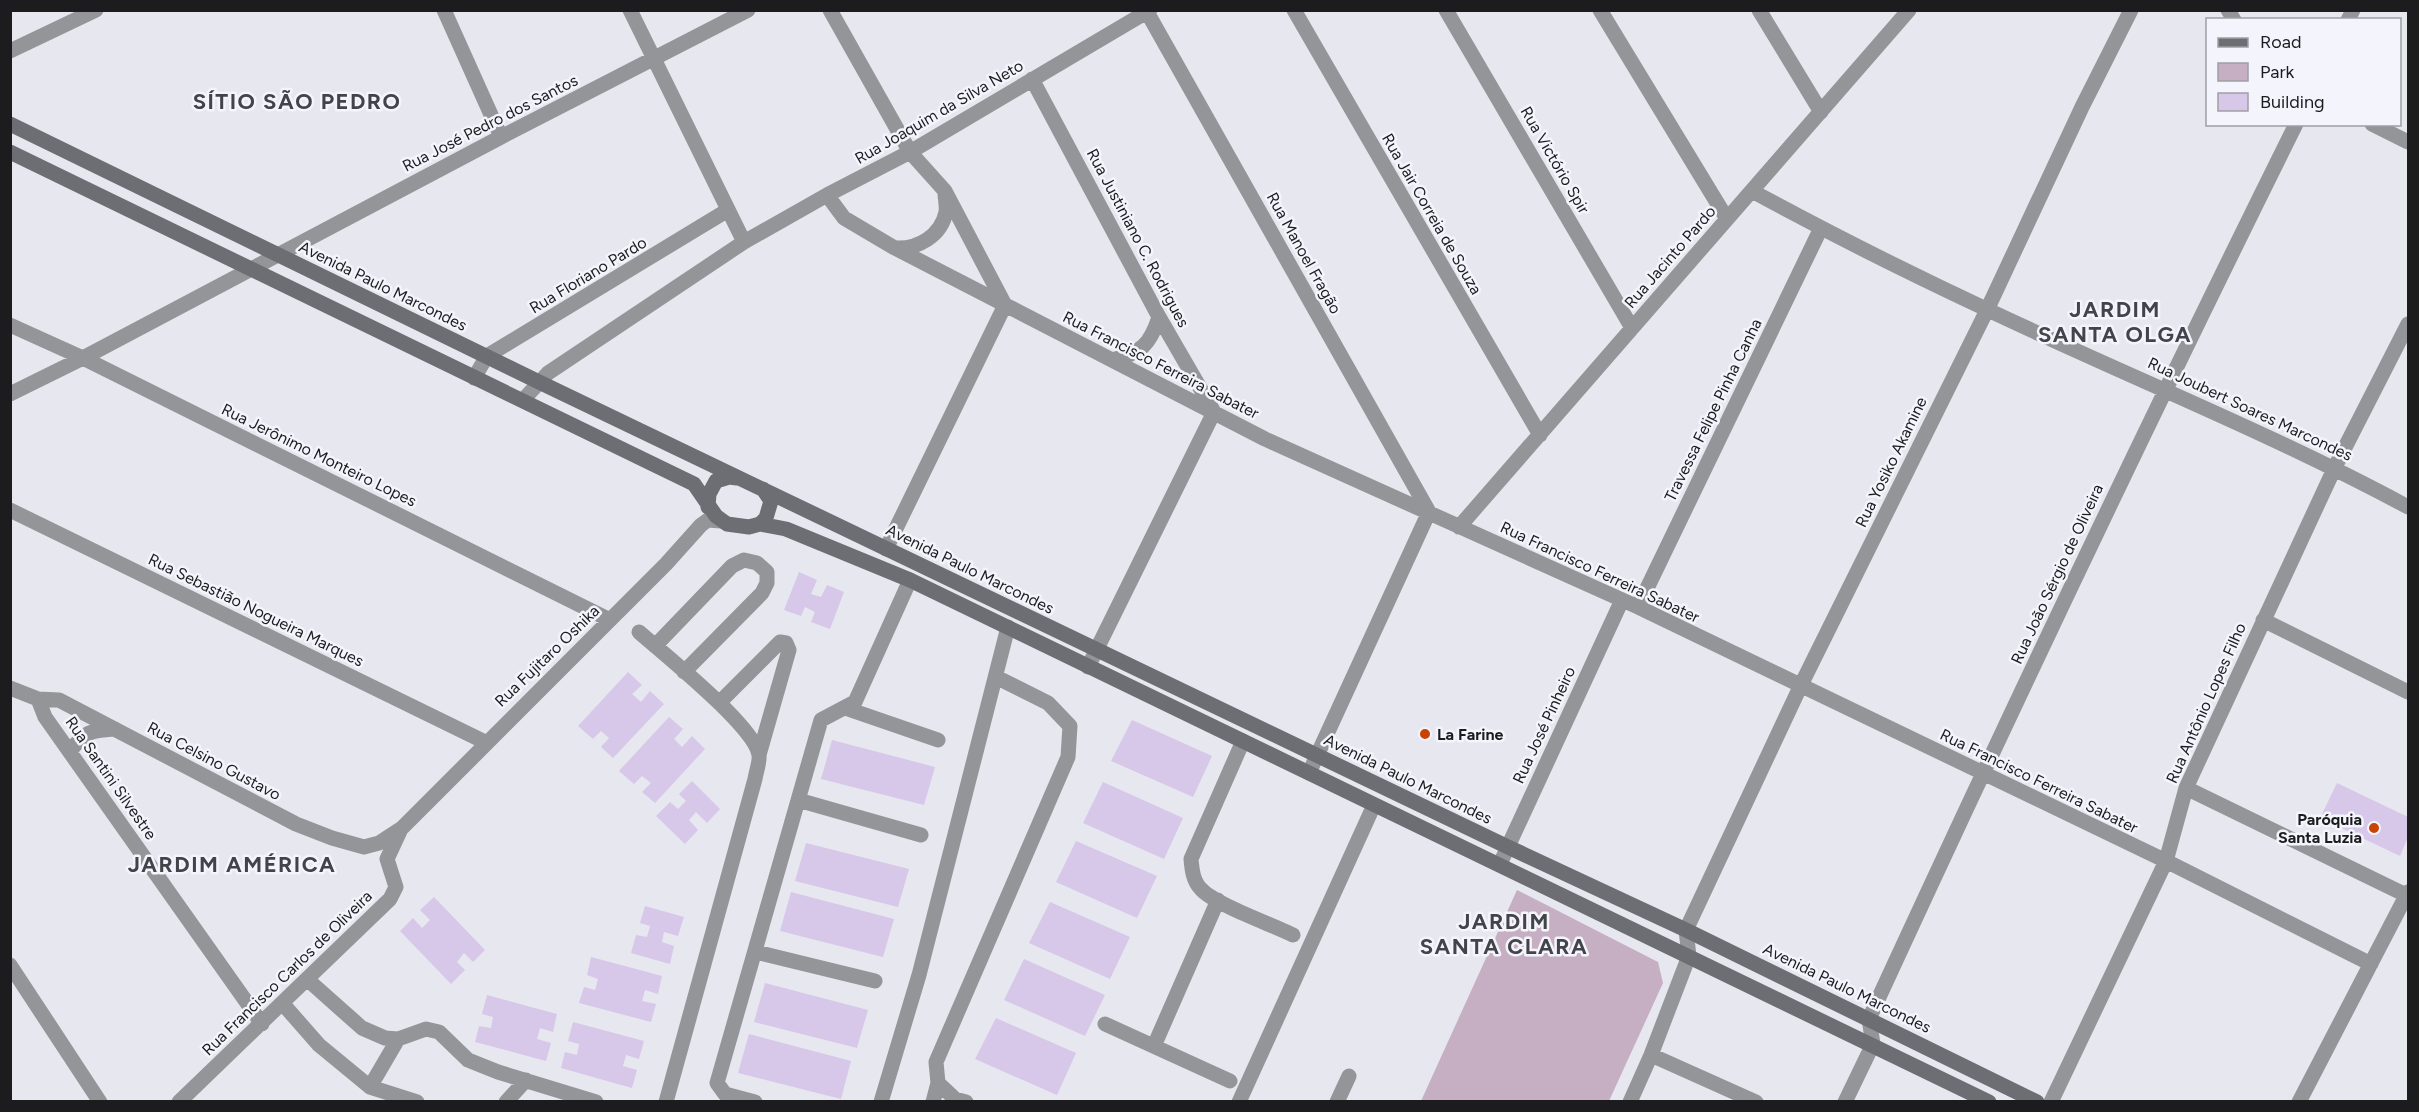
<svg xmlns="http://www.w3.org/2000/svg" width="2419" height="1112" viewBox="0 0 2419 1112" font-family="Figtree,sans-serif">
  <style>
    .green { fill: #c6afc3 }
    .building { fill: #d7c8e9 }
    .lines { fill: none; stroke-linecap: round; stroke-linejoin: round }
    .street { stroke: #949598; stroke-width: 15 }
    .secondary { stroke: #6c6e73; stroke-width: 15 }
    .poi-dot { fill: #c94302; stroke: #f4f4fc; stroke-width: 2 }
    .labels { text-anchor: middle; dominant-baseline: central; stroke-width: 5; stroke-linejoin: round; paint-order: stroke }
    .street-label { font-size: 16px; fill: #1c1c1f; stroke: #f4f4fc }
    .poi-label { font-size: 16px; font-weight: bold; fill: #1c1c1f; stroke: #f4f4fc; text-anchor: start }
    .district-label { font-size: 22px; font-weight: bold; letter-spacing: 1.5px; fill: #43444a; stroke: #f4f4fc }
  </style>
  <rect width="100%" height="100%" fill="#e6e7ef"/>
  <path class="green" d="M1517,890L1658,962L1663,983L1609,1101H1421Z"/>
  <path class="building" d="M799,572L817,580L811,594L821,597L827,585L844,592L830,629L811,622L815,612L805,607L801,616L784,610Z
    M628,672L642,685L632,694L641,702L650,691L664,704L613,758L601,747L609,738L601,731L593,739L578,726Z
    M669,717L683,729L674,739L682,747L692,736L705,749L655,803L642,792L651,783L642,776L634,784L619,771Z
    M1132,720L1212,756L1193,797L1111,761Z
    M832,740L935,767L924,805L821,779Z
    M692,781L720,809L707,823L696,812L689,820L698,830L685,844L656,816L670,802L678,809L686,801L679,794Z
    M1103,782L1183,818L1164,859L1083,823Z
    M2337,783L2408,817V837L2400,856L2320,818Z
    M1076,841L1157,876L1137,918L1056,882Z
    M806,843L909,869L898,907L795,881Z
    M791,892L894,919L883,957L780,931Z
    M434,897L485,950L473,962L464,953L457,962L465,970L451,984L400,931L413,918L422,928L430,920L420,910Z
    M1050,902L1130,937L1110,979L1029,943Z
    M645,906L684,917L678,936L664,932L662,942L674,946L670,964L631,953L636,935L647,937L650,926L640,923Z
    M591,957L662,976L658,994L645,990L642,1001L656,1004L651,1022L579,1003L584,987L595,990L598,979L587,975Z
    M1024,959L1105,995L1085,1036L1004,1000Z
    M765,983L868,1010L857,1048L754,1022Z
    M487,995L557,1014L553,1032L540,1028L537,1039L551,1043L546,1061L475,1042L479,1026L491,1028L493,1017L482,1014Z
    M996,1018L1076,1053L1057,1095L975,1059Z
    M573,1022L644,1041L639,1059L626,1055L623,1066L637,1070L632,1088L561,1068L565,1052L577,1055L579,1044L568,1041Z
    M749,1034L851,1061L841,1099L738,1073Z"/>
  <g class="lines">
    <path class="street" d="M444,10L501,137
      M630,10L744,242
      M830,10L910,152L945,191L1005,305
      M1294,10L1540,435
      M1446,10L1632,328
      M1600,10L1727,219
      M1759,10L1821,112
      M2228,10L2234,20
      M1147,12L1429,512L1309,773
      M2348,20L2353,10
      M10,51L96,10
      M1032,79L1159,317L1214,412L1088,667
      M2372,124L2408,142
      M1752,191C1829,233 1907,272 1986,309C2127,376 2271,433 2408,507
      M827,195L844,218L893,247L1265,439L1638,607L2166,861L2371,964
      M896,248C918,249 941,236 946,212C947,206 945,199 945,193
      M10,325L83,358L610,620
      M1112,360C1141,353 1150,345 1159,317
      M474,378L487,356L728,210
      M10,394L83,358L501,137L748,10
      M523,400L548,373L744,242L827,195L910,152L1150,10
      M10,510L485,742
      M1459,527L1909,10
      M886,549L1005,305
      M1638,607L1821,228
      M2263,620L2408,692
      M639,632C664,654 755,727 759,755C760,762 756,772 755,779L666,1102
      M655,646L732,566L744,560L757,563L767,572V583L762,593L684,672
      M10,688L38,699L59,700L296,824L332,838L364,847L379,843L402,828L666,564L701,525L708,520L721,521
      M38,699L45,717L262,1024
      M719,703L780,642L786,643L789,650L759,755
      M845,708L938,740
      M1243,741L1191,859C1192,870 1193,881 1201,889C1214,904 1273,925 1293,935
      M70,751C86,731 89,731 115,729
      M2186,788L2408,896
      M798,800L921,835
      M1500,864L1622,600
      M756,952L875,981
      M10,965L100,1102
      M308,980L362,1028L385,1038L398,1039L426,1029L439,1032L468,1060L498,1072L596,1102
      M283,1004L319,1045L370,1087L417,1102
      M1105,1024L1230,1081
      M1154,1046L1218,900
      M1651,1055L1756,1102
      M370,1087L398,1039
      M179,1102L390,899L396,887L387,859L400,831
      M506,1102L526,1080
      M755,1102L725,1094L717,1083L821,720L855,702L910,580
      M881,1102L919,975L1008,627
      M933,1102L938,1083
      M966,1102L955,1099L938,1083L936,1062L1068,757L1070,726L1048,703L996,677
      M1239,1102L1374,805
      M1337,1102L1349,1076
      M1630,1102L1651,1055L1689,956L1686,930L1801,685L1987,310L2082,107L2131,10
      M1845,1102L1873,1044L1869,1019C2007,719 2149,420 2296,124
      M2051,1102L2166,861L2186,788L2335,467L2408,324
      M2299,1102L2408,892"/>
    <path class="secondary" d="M10,124L539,382L1508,847L1686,930L2037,1102
      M10,152L694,484L716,516L727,524L749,527L760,524L786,529L910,580L1989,1102
      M708,507L709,494L716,481L729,477L737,478
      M760,524L766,518L771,501L763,489"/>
  </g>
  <g class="poi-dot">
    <circle cx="1425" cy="734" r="6"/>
    <circle cx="2374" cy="828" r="6"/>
  </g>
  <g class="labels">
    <g class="street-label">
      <text transform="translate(939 112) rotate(-30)">Rua Joaquim da Silva Neto</text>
      <text transform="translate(490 123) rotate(-27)">Rua José Pedro dos Santos</text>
      <text transform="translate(1555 160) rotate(60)">Rua Victório Spir</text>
      <text transform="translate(1432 214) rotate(60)">Rua Jair Correia de Souza</text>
      <text transform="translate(1138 238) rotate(62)">Rua Justiniano C. Rodrigues</text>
      <text transform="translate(1304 253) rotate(61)">Rua Manoel Fragão</text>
      <text transform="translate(1670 257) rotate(-49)">Rua Jacinto Pardo</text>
      <text transform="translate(588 275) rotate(-31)">Rua Floriano Pardo</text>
      <text transform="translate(383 286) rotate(26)">Avenida Paulo Marcondes</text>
      <text transform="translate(1161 365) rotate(27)">Rua Francisco Ferreira Sabater</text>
      <text transform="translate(2250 409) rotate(25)">Rua Joubert Soares Marcondes</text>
      <text transform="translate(1713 410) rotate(-64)">Travessa Felipe Pinha Canha</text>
      <text transform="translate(319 455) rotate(26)">Rua Jerônimo Monteiro Lopes</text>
      <text transform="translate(1891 462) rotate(-64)">Rua Yosiko Akamine</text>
      <text transform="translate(970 569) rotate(26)">Avenida Paulo Marcondes</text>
      <text transform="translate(1600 572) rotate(25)">Rua Francisco Ferreira Sabater</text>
      <text transform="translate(2057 574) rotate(-65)">Rua João Sérgio de Oliveira</text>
      <text transform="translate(256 610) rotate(26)">Rua Sebastião Nogueira Marques</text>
      <text transform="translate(547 656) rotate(-44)">Rua Fujitaro Oshika</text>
      <text transform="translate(2206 703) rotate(-66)">Rua Antônio Lopes Filho</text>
      <text transform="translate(1544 725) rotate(-65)">Rua José Pinheiro</text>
      <text transform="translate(214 761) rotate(28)">Rua Celsino Gustavo</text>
      <text transform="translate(111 778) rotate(55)">Rua Santini Silvestre</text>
      <text transform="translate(1408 779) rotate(26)">Avenida Paulo Marcondes</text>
      <text transform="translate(2039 781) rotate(26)">Rua Francisco Ferreira Sabater</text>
      <text transform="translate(287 973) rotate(-44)">Rua Francisco Carlos de Oliveira</text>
      <text transform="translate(1847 988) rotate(26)">Avenida Paulo Marcondes</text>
    </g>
    <g class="poi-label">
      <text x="1437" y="734">La Farine</text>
      <text x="2362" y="819" text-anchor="end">Paróquia<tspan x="2362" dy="18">Santa Luzia</tspan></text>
    </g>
    <g class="district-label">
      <text x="297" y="101">SÍTIO SÃO PEDRO</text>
      <text x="2115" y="309">JARDIM<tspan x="2115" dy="25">SANTA OLGA</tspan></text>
      <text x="232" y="864">JARDIM AMÉRICA</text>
      <text x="1504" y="921">JARDIM<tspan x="1504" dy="25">SANTA CLARA</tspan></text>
    </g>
  </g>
  <rect width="2419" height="1112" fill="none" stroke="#1c1c1f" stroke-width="24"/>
  <rect x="2206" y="18" width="195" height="108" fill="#f4f4fc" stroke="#9e9ea4" stroke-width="1.5"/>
  <rect x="2218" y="38" width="30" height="9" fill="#6c6e73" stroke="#9e9ea4" stroke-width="1.5"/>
  <text x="2260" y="48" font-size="18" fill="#1c1c1f">Road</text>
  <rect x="2218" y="63" width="30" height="18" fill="#c6afc3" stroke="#9e9ea4" stroke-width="1.5"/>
  <text x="2260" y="78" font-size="18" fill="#1c1c1f">Park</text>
  <rect x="2218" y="93" width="30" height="18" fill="#d7c8e9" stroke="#9e9ea4" stroke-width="1.5"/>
  <text x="2260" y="108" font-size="18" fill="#1c1c1f">Building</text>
</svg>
